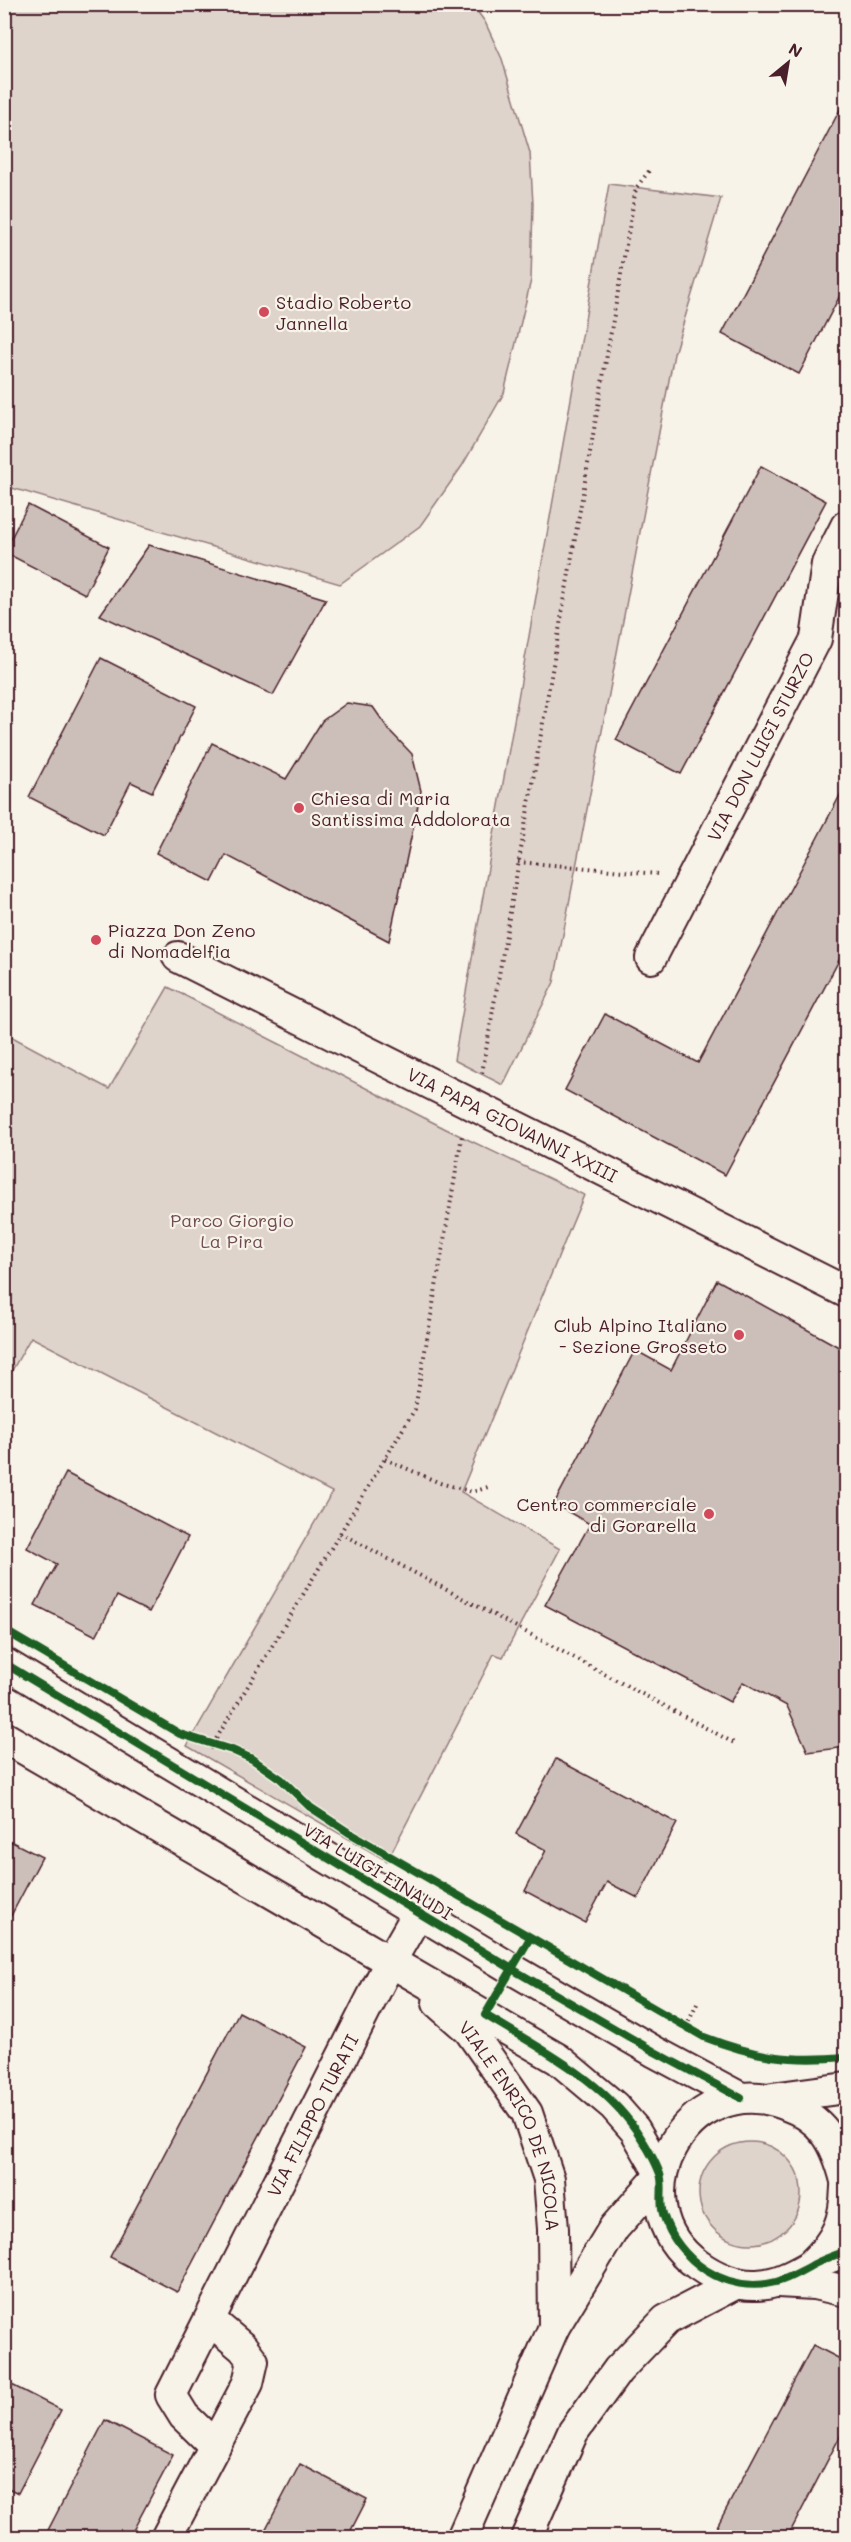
<svg xmlns="http://www.w3.org/2000/svg" width="851" height="2542" viewBox="0 0 851 2542" font-family="Mali,sans-serif">
  <style>
    .green { fill: #ded4cc; stroke: #947a7c; stroke-width: 1.5 }
    .building { fill: #ccbfb9; stroke: #4a1f2b; stroke-width: 1.5 }
    .lines { fill: none; stroke-linecap: round; stroke-linejoin: round }
    .minor-casing { stroke: #4a1f2b; stroke-width: 34 }
    .path { stroke: #4a1f2b; stroke-width: 4; stroke-dasharray: 1.5 4.5; stroke-linecap: butt }
    .minor { stroke: #f7f3e8; stroke-width: 30 }
    .cycleway-casing { stroke: #f7f3e8; stroke-width: 11 }
    .cycleway { stroke: #1b5e20; stroke-width: 8 }
    .poi-dot { fill: #d1495b; stroke: #f7f3e8; stroke-width: 2 }
    .labels { text-anchor: middle; dominant-baseline: central; stroke-width: 4.5; stroke-linejoin: round; paint-order: stroke }
    .poi-label { font-size: 18px; fill: #4a1f2b; stroke: #f7f3e8; text-anchor: start }
    .street-label { font-size: 18px; fill: #4a1f2b; stroke: #f7f3e8 }
    .park-label { font-size: 18px; fill: #6f4c53; stroke: #f7f3e8 }
  </style>
  <rect width="100%" height="100%" fill="#f7f3e8"/>
  <filter id="ink" filterUnits="userSpaceOnUse"><feTurbulence type="fractalNoise" baseFrequency=".0167" numOctaves="2"/><feDisplacementMap in="SourceGraphic" scale="12" xChannelSelector="R" yChannelSelector="G"/><feConvolveMatrix kernelMatrix="1 2 1 2 8 2 1 2 1" color-interpolation-filters="sRGB"/></filter>
  <g filter="url(#ink)">
    <path class="green" d="M472,4L485,22L502,59L530,153L533,204L531,280L504,393L462,466L420,526L340,584L5,486V5Z
      M609,184L721,198L674,354L554,982L503,1085L454,1060Z
      M168,987L446,1129L584,1195L461,1492L560,1549L503,1657L494,1654L387,1861L187,1746L332,1492L31,1337L5,1383V1033L109,1089Z
      M699 2193a51 51 0 1 1 102 0a51 51 0 1 1-102 0Z"/>
    <path class="building" d="M846,98V284L799,374L722,334Z
      M761,466L826,501L681,774L616,740Z
      M28,505L109,547L85,594L4,552Z
      M149,545L326,599L273,695L100,615Z
      M101,658L196,706L152,792L131,782L104,835L29,797Z
      M347,703L373,707L389,730L412,754L421,791L389,941L226,855L212,882L156,853L212,743L286,779L322,721Z
      M846,784V947L725,1175L565,1090L605,1014L698,1063Z
      M717,1280L846,1351V1747L808,1752L787,1706L743,1682L730,1702L545,1605L590,1524L554,1504L635,1350L671,1370Z
      M66,1473L188,1537L149,1612L117,1596L96,1636L35,1605L57,1564L27,1548Z
      M556,1759L677,1823L638,1898L607,1882L585,1923L525,1891L546,1850L516,1834Z
      M4,1838L42,1857L4,1929Z
      M239,2012L306,2047L177,2292L110,2257Z
      M813,2345L846,2362V2425L787,2538H711Z
      M4,2381L61,2410L18,2493L4,2486Z
      M105,2420L173,2455L129,2538H44Z
      M300,2464L367,2499L347,2538H261Z"/>
    <g class="lines">
      <g class="minor-casing">
        <g id="minor">
          <path id="s1" d="M178,957L846,1292"/>
          <path id="s2" d="M651,958L816,639L827,564L846,526"/>
          <path d="M4,1663L512,1969L655,2052L741,2098"/>
          <path d="M4,1737L558,2059L614,2106L635,2130L661,2175"/>
          <path id="s3" d="M438,2003L469,2030L527,2113L549,2179L553,2229L554,2327"/>
          <path d="M772,2098L846,2088"/>
          <path d="M846,2181C836,2142 823,2118 784,2104C686,2067 612,2203 698,2265C715,2277 736,2286 757,2285C777,2284 792,2276 808,2267C820,2260 834,2256 846,2251"/>
          <path d="M812,2264C837,2240 845,2221 846,2187"/>
          <path d="M778,2282L814,2284L846,2291"/>
          <path id="s4" d="M215,2446L184,2416L171,2395L390,1962L418,1913"/>
          <path d="M166,2538L248,2383L253,2361L243,2348L210,2320"/>
          <path d="M462,2538L554,2327L614,2228L661,2175"/>
          <path d="M526,2538L573,2432L618,2370L666,2320L737,2283"/>
        </g>
      </g>
      <path class="path" d="M518,862L658,874
        M482,1073L636,188L649,171
        M385,1459L440,1483L473,1492L488,1487
        M340,1533L736,1744
        M210,1749L415,1409L462,1136
        M686,2027L697,2004"/>
      <use href="#minor" class="minor"/>
      <g class="cycleway-casing">
        <path id="cycleway" d="M4,1630L180,1734L232,1750L252,1759L281,1779L310,1807L348,1832L704,2037C756,2057 790,2062 846,2057
          M4,1663L512,1969L655,2052L741,2098
          M530,1938L485,2015C538,2047 600,2078 636,2130C644,2142 655,2160 660,2174C664,2186 659,2201 663,2214C678,2261 726,2295 776,2282C788,2279 797,2273 809,2267C820,2260 834,2256 846,2251"/>
      </g>
      <use href="#cycleway" class="cycleway"/>
    </g>
  </g>
  <g class="poi-dot">
    <circle cx="264" cy="312" r="6"/>
    <circle cx="299" cy="808" r="6"/>
    <circle cx="96" cy="940" r="6"/>
    <circle cx="739" cy="1335" r="6"/>
    <circle cx="709" cy="1514" r="6"/>
  </g>
  <g class="labels">
    <g class="poi-label">
      <text x="276" y="302">Stadio Roberto<tspan x="276" dy="21">Jannella</tspan></text>
      <text x="311" y="798">Chiesa di Maria<tspan x="311" dy="21">Santissima Addolorata</tspan></text>
      <text x="108" y="930">Piazza Don Zeno<tspan x="108" dy="21">di Nomadelfia</tspan></text>
      <text x="727" y="1325" text-anchor="end">Club Alpino Italiano<tspan x="727" dy="21">- Sezione Grosseto</tspan></text>
      <text x="697" y="1504" text-anchor="end">Centro commerciale<tspan x="697" dy="21">di Gorarella</tspan></text>
    </g>
    <g class="street-label">
      <text stroke="none"><textPath href="#s2" startOffset="238">VIA DON LUIGI STURZO</textPath></text>
      <text stroke="none"><textPath href="#s1" startOffset="374">VIA PAPA GIOVANNI XXIII</textPath></text>
      <text transform="translate(378 1871) rotate(31)">VIA LUIGI EINAUDI</text>
      <text stroke="none"><textPath href="#s4" startOffset="381">VIA FILIPPO TURATI</textPath></text>
      <text stroke="none"><textPath href="#s3" startOffset="148">VIALE ENRICO DE NICOLA</textPath></text>
    </g>
    <g class="park-label">
      <text x="232" y="1220">Parco Giorgio<tspan x="232" dy="21">La Pira</tspan></text>
    </g>
  </g>
  <rect width="851" height="2542" fill="none" stroke="#f7f3e8" stroke-width="24"/>
  <rect x="12" y="12" width="827" height="2518" fill="none" stroke="#4a1f2b" stroke-width="2" filter="url(#ink)"/>
  <g transform="translate(788 63) rotate(30)" stroke="#f7f3e8" stroke-width="4.5" paint-order="stroke">
  <path d="M0-4.5L10 22L0 15L-10 22Z" fill="#4a1f2b"/>
  <text y="-9" font-size="16" font-weight="bold" text-anchor="middle" fill="#4a1f2b">N</text>
  </g>
</svg>
